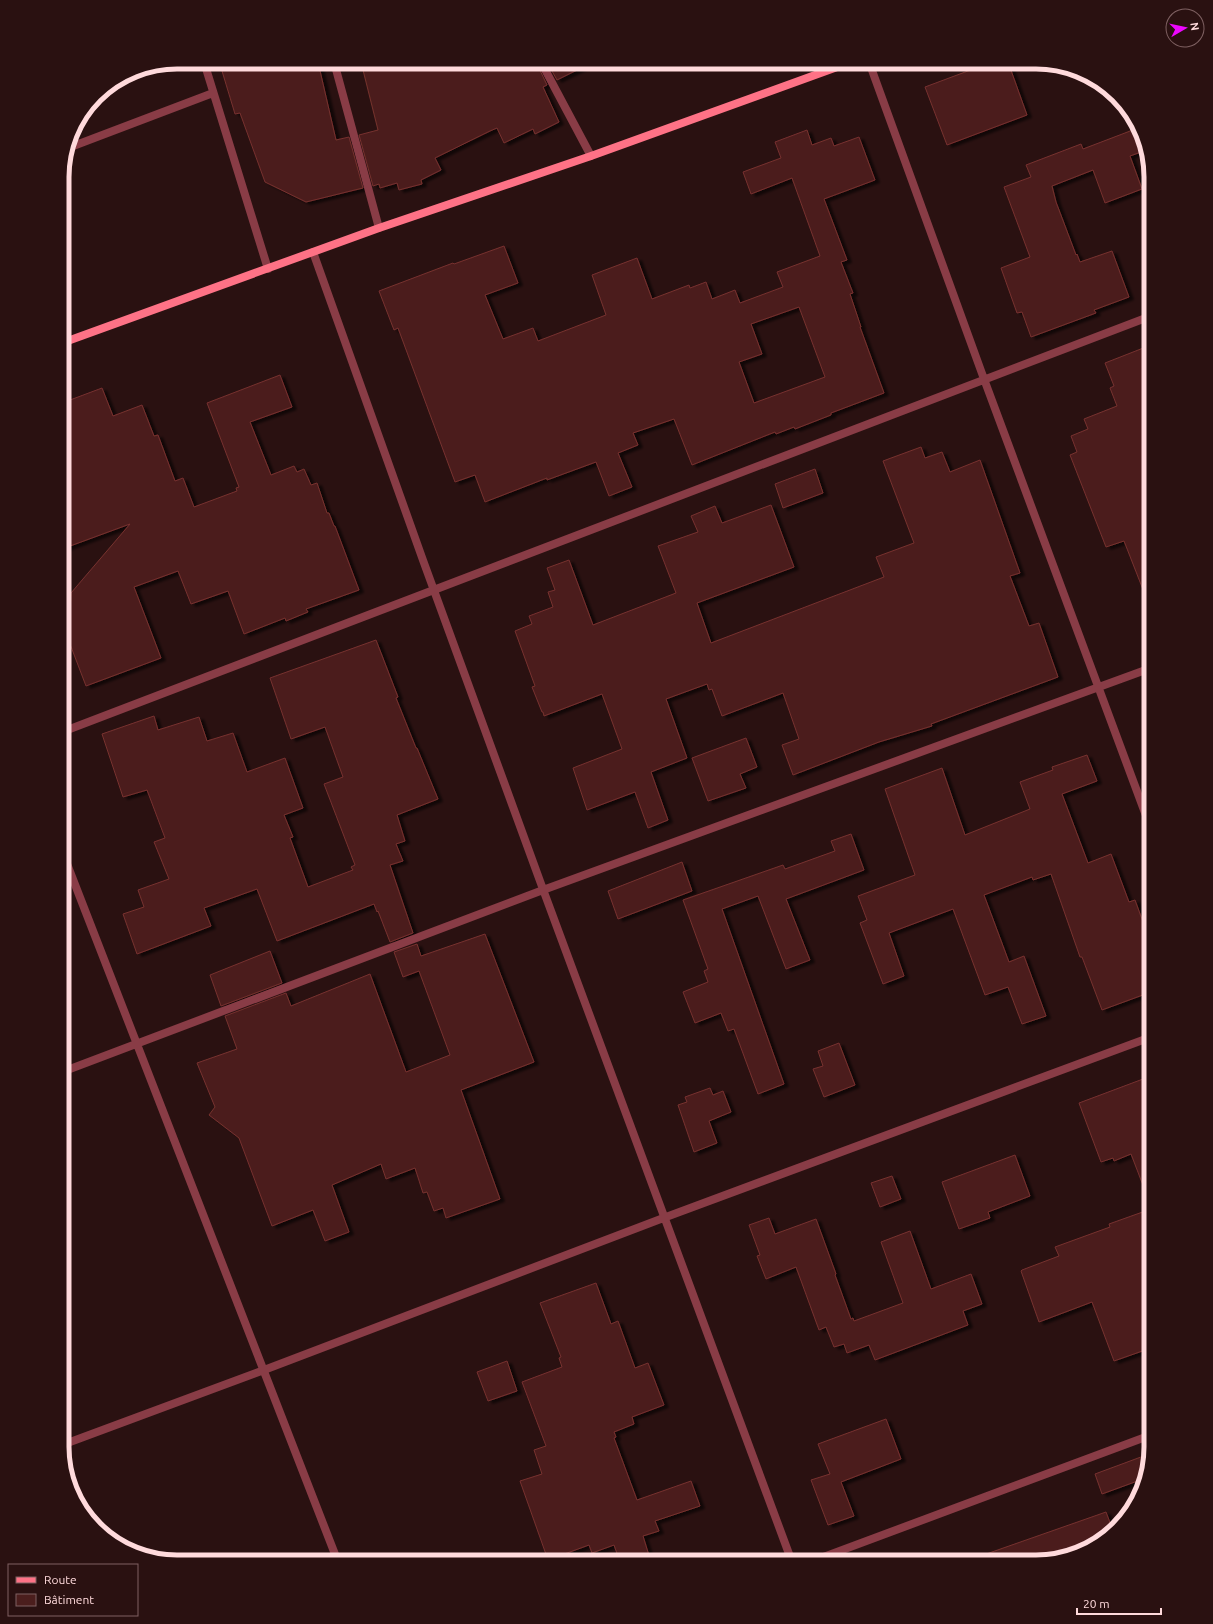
<svg xmlns="http://www.w3.org/2000/svg" width="1213" height="1624" viewBox="0 0 1213 1624" font-family="Ubuntu,sans-serif">
  <style>
    .building { fill: #4b1e1d; stroke: #77312f; fill-rule: evenodd; filter: url(#shadow) }
    .lines { fill: none; stroke-linecap: round; stroke-linejoin: round }
    .street { stroke: #893c46; stroke-width: 8 }
    .secondary { stroke: #fe7286; stroke-width: 8 }
    .rim { fill: none; stroke: #ffdadc; stroke-width: 5 }
  </style>
  <defs>
    <filter id="shadow"><feDropShadow dx="4.5" dy="2.5" stdDeviation="1" flood-color="#0009"/></filter>
  </defs>
  <rect width="100%" height="100%" fill="#2a1111"/>
  <path class="building" d="M253,62H318L336,140L349,137L363,188L306,202L265,182L240,113L235,114L222,71Z
    M361,62H536L547,85L543,87L559,122L535,134L533,129L504,143L497,128L490,131L435,158L441,170L421,180L422,184L399,190L397,183L380,188L379,184L373,186L359,135L378,130Z
    M547,62H593L557,80Z
    M992,62H1008L1027,115L947,145L925,87Z
    M1138,128L1144,151L1130,156L1142,189L1105,203L1093,170L1052,186L1056,202L1076,255L1077,254L1080,262L1112,251L1129,297L1094,310L1096,313L1031,337L1022,312L1017,313L1001,268L1030,257L1004,187L1031,177L1026,165L1081,144L1083,149Z
    M807,130L812,145L831,138L834,146L859,137L875,180L824,199L847,260L841,262L853,293L850,294L861,327H860L884,393L831,413V415L795,429L794,427L776,434L775,432L692,465L674,419L633,433L638,445L618,453L632,487L609,496L596,462L547,480V478L485,502L475,475L455,482L398,328L394,330L379,291L453,263L454,264L504,246L518,283L485,295L503,339L533,328L538,341L606,315L592,275L637,258L652,299L689,285L690,288L706,282L712,299L735,290L740,303L783,287L777,272L820,256L792,178L751,194L743,172L781,158L775,142ZM799,307L825,377L754,403L739,362L762,354L751,324Z
    M1151,345V605H1149L1124,541L1106,547L1070,455L1077,452L1071,436L1088,429L1084,419L1117,406L1110,388L1114,386L1105,363Z
    M280,375L292,407L250,422L271,475L294,466L297,472L304,469L311,485L317,483L327,513H329L334,526H335L359,590L306,609L308,612L286,621L285,618L244,634L228,591L191,604L178,571L134,587L161,658L86,686L62,623V617L70,614L71,593L130,524L62,549V403L102,388L113,416L142,405L154,436L158,435L175,481L183,478L194,507L237,491L236,488L239,487L207,403Z
    M921,447L925,458L942,452L950,472L980,460L1020,573L1010,576L1029,626L1039,623L1058,677L931,724L932,726L879,742L793,775L782,745L799,739L783,693L722,716L712,689L709,690L707,684L666,699L687,758L651,772L668,820L648,828L635,792L587,810L573,768L622,749L602,694L544,716L543,712H542L532,687L535,686L515,631L532,624L529,616L553,607L548,592L555,590L547,568L569,560L593,625L676,593L658,546L698,532L691,516L715,506L722,523L771,505L794,567L697,603L711,643L884,577L876,557L914,543L883,461Z
    M815,469L823,493L783,508L775,484Z
    M376,640L398,697L396,698L416,748H417L438,799L397,815L405,841L396,844L403,861L390,865L413,933L390,942L378,911L377,912L374,904L277,941L257,889L204,908L211,926L137,954L123,914L144,907L138,890L169,879L154,842L165,838L147,790L123,797L102,734L154,716L158,730L199,717L207,741L233,733L247,772L285,758L303,808L284,815L293,837L290,838L308,887L353,870L351,867L355,865L324,784L343,777L325,727L291,739L270,678Z
    M746,738L757,767L740,774L746,788L708,801L692,758Z
    M1087,755L1097,781L1062,794L1088,863L1111,854L1129,902L1135,900L1151,944V992L1102,1010L1082,957H1080L1051,874L1033,880L1032,877L984,895L1009,962L1024,956L1046,1016L1022,1024L1008,987L985,995L953,909L889,933L904,976L883,984L860,923L867,920L858,896L915,875L885,789L942,768L965,835L1030,809L1020,782L1053,770L1052,767Z
    M851,834L864,870L786,899L810,960L786,969L758,896L722,909L784,1084L758,1094L734,1029L728,1031L721,1013L695,1023L683,992L708,982L704,971L708,969L683,900L783,865L785,869L835,851L831,841Z
    M682,862L692,891L618,919L608,891Z
    M485,934L534,1062L461,1090L500,1199L446,1218L443,1208L434,1211L427,1192L423,1193L415,1168L386,1179L381,1164L332,1185L349,1232L325,1241L313,1210L272,1226L239,1138L209,1115L215,1107L197,1063L237,1049L225,1016L286,993L291,1006L370,974L406,1072L450,1055L419,971L403,977L394,952L417,944L421,956Z
    M270,951L282,983L221,1006L210,975Z
    M839,1043L855,1085L824,1097L813,1069L823,1066L818,1051Z
    M1143,1079L1151,1099V1201H1149L1131,1154L1114,1161L1113,1158L1101,1162L1079,1103Z
    M710,1088L713,1095L723,1091L731,1112L709,1121L717,1143L694,1152L678,1105L687,1102L685,1097Z
    M1015,1155L1030,1196L988,1212L990,1218L959,1229L942,1182Z
    M892,1176L901,1199L880,1207L871,1183Z
    M1151,1209V1348L1114,1361L1092,1302L1039,1322L1021,1271L1022,1270L1059,1256L1055,1247L1110,1227L1109,1224Z
    M769,1218L775,1234L816,1219L836,1274L835,1275L851,1319L853,1318L854,1321L903,1303L881,1242L910,1231L931,1289L971,1274L982,1304L963,1311L968,1325L875,1360L869,1345L847,1353L844,1344L834,1347L826,1327L819,1330L796,1267L766,1279L757,1256L760,1255L749,1225Z
    M596,1283L611,1324L618,1321L635,1368L648,1363L664,1405L632,1417L634,1424L614,1432L616,1437L614,1438L637,1500L691,1481L700,1506L655,1521L659,1531L643,1536L651,1562H620L614,1545L592,1553L589,1545L548,1560L520,1481L542,1474L534,1450L546,1446L522,1382L562,1367L559,1358L561,1357L540,1303Z
    M507,1361L517,1391L488,1401L477,1372Z
    M886,1419L901,1459L841,1482L854,1516L828,1525L811,1480L830,1474L818,1444Z
    M1149,1454L1143,1479L1102,1494L1095,1474Z
    M1106,1512L1112,1528L1094,1547L1037,1562H972V1559Z"/>
  <g class="lines">
    <path class="street" d="M204,62L268,269
      M334,62L379,228
      M541,62L591,156
      M869,62L984,379L1151,829
      M68,148L213,93
      M313,252C389,466 465,679 544,892C627,1115 710,1338 792,1562
      M62,732L1151,316
      M62,851L338,1562
      M62,1072L543,890L1151,668
      M62,1445L264,1370L666,1217L1151,1037
      M810,1562L1151,1435"/>
    <path class="secondary" d="M62,343L379,228L591,156L851,62"/>
  </g>
  <path d="M0 0H1213V1624H0ZM177 69H1036A108 108 0 0 1 1144 177V1447A108 108 0 0 1 1036 1555H177A108 108 0 0 1 69 1447V177A108 108 0 0 1 177 69Z" fill="#2a1111" fill-rule="evenodd"/>
  <path class="rim" d="M177 69H1036A108 108 0 0 1 1144 177V1447A108 108 0 0 1 1036 1555H177A108 108 0 0 1 69 1447V177A108 108 0 0 1 177 69Z"/>
  <rect x="8" y="1564" width="130" height="52" fill="#2a1111" stroke="#7f6162"/>
  <rect x="16" y="1577" width="20" height="6" fill="#fe7286" stroke="#7f6162"/>
  <text x="44" y="1584" font-size="12" fill="#ffdadc">Route</text>
  <rect x="16" y="1594" width="20" height="12" fill="#4b1e1d" stroke="#7f6162"/>
  <text x="44" y="1604" font-size="12" fill="#ffdadc">Bâtiment</text>
  <g transform="translate(1185 28) rotate(81)"><circle r="19" fill="#2a1111" stroke="#7f6162"/>
  <path d="M0-3L7 15L0 10L-7 15Z" fill="#ed07fe"/>
  <text y="-6" font-size="11" font-weight="bold" text-anchor="middle" fill="#ffdadc">N</text>
  </g>
  <path d="M1077 1608v6h84v-6" fill="none" stroke="#ffdadc" stroke-width="2"/>
  <text x="1083" y="1608" font-size="12" fill="#ffdadc" stroke="#2a1111" stroke-width="3" paint-order="stroke">20 m</text>
</svg>
